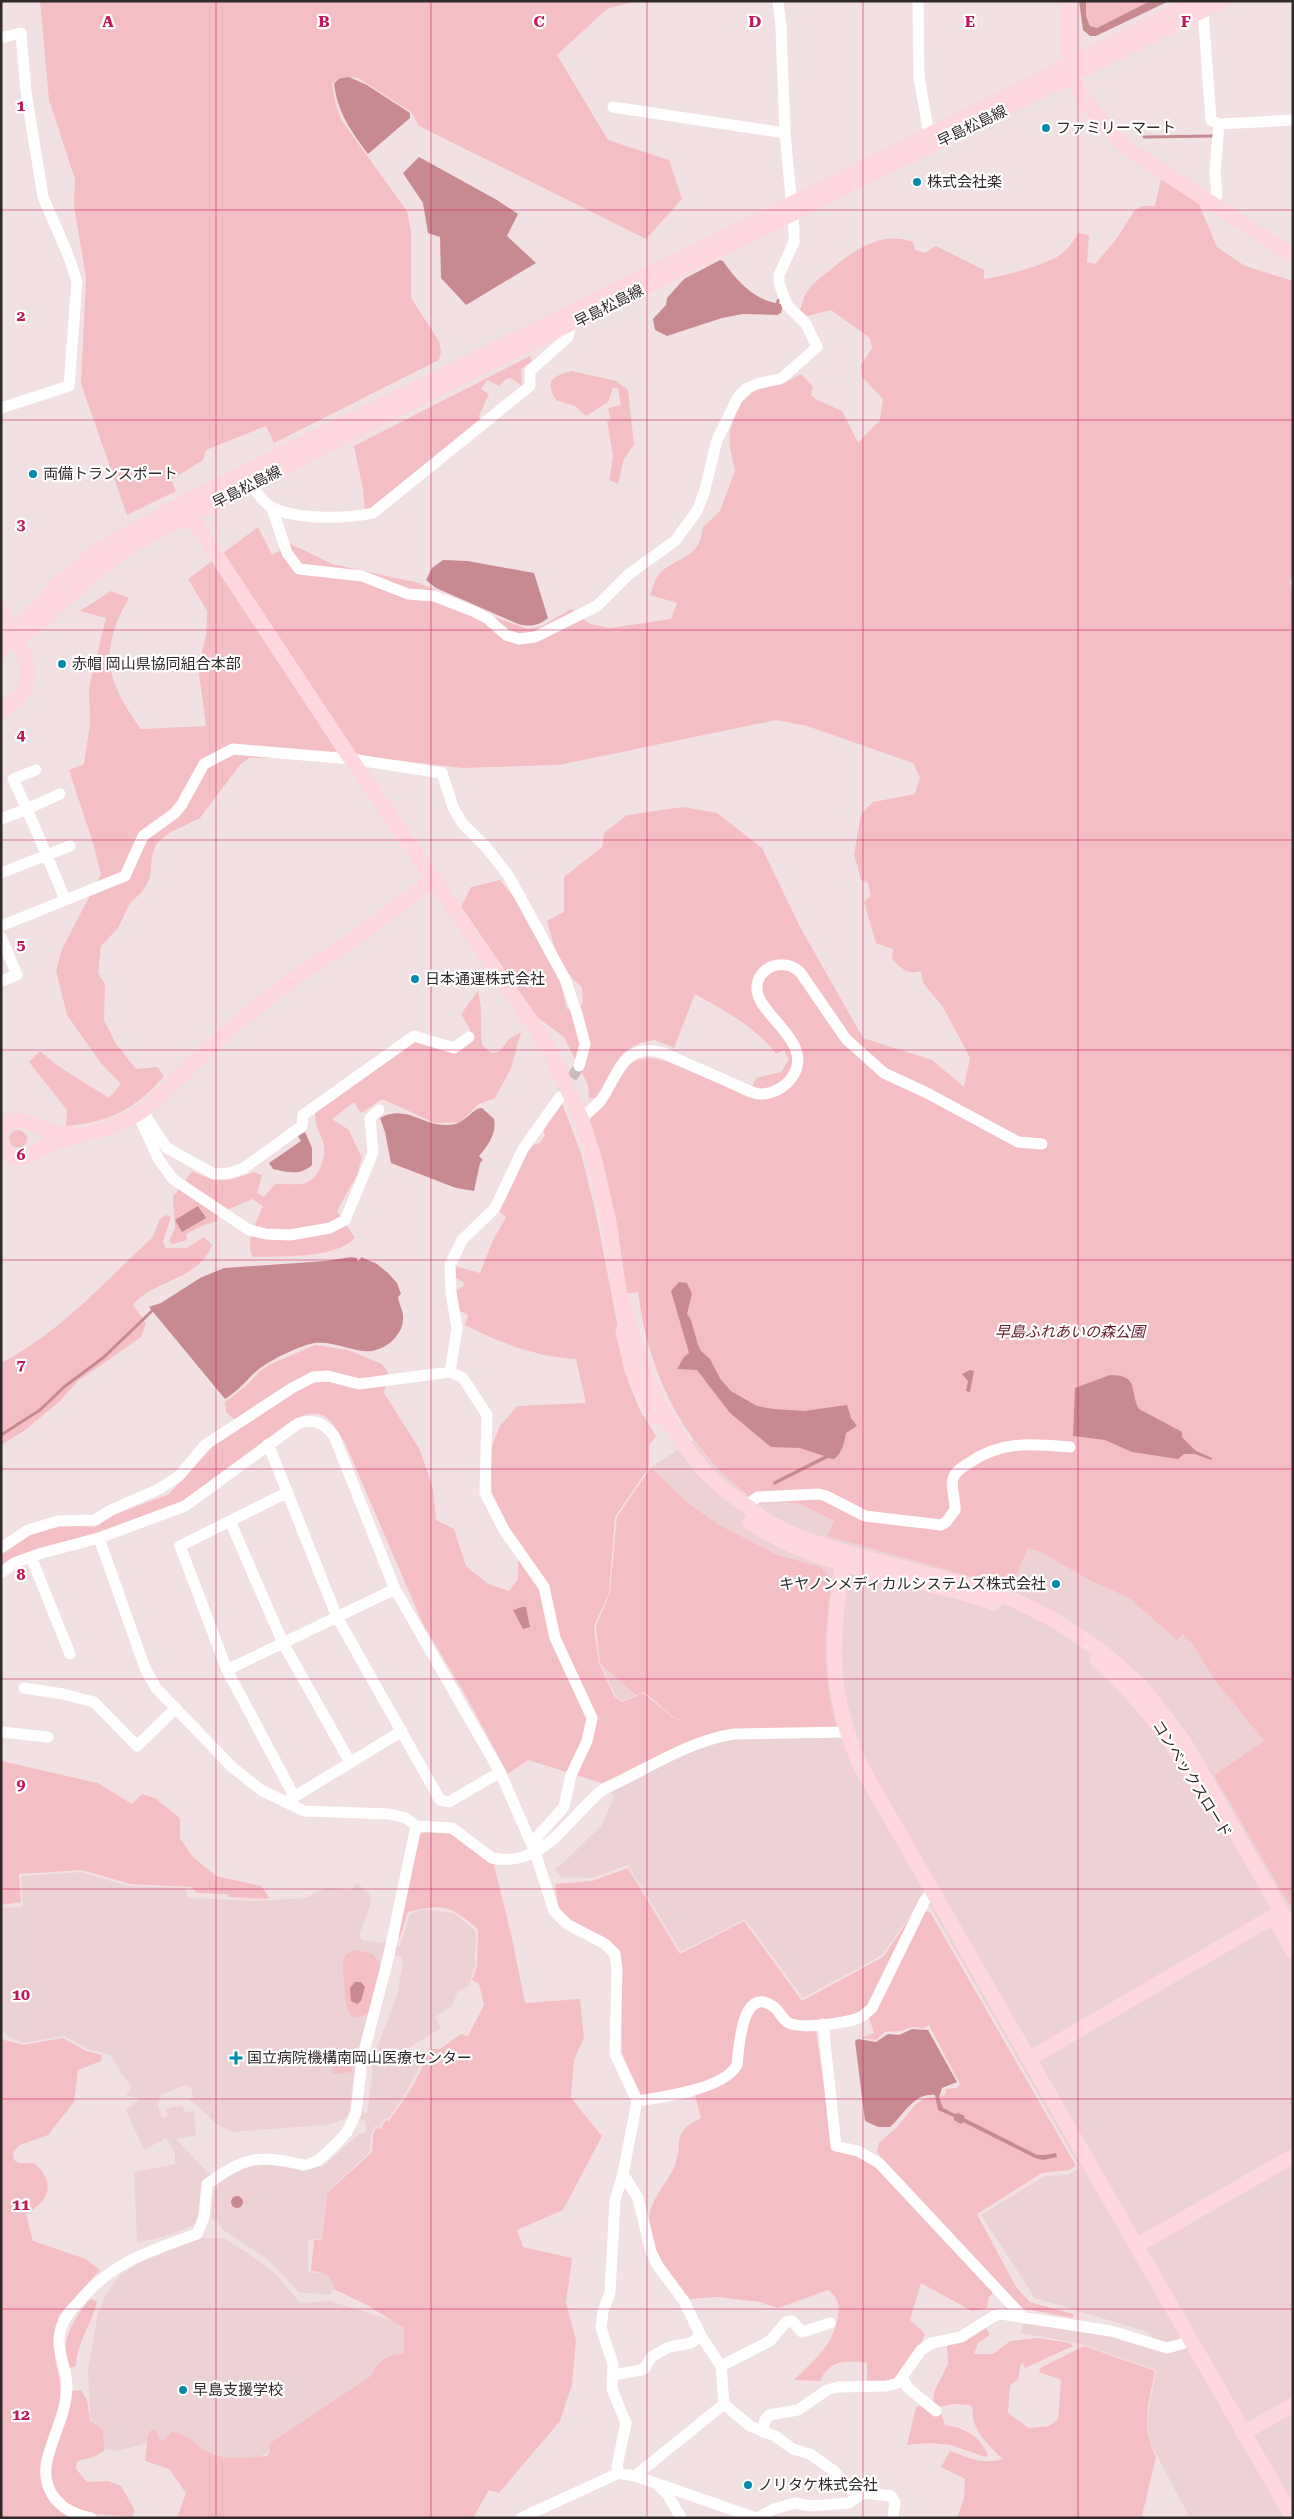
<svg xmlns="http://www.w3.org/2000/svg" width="1294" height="2519" viewBox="0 0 1294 2519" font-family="'Roboto Serif','Noto Sans JP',serif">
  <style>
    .built { fill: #ecd2d4 }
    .green { fill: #f4bfc4 }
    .water { fill: #c88a91 }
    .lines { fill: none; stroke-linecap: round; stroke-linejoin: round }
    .stream { stroke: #c88a91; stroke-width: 3 }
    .street-tunnel { stroke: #cbbcbe; stroke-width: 11; stroke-dasharray: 11 5.5; stroke-linecap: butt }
    .street { stroke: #fff; stroke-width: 11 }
    .secondary { stroke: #ffd7de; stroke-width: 15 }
    .grid { fill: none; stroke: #c2185b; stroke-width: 1; stroke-opacity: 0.55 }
    .poi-dot { fill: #028baa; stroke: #fff; stroke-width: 2 }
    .labels { text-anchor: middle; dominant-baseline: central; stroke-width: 4.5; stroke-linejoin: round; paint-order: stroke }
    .street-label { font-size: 15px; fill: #30292a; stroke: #fff }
    .poi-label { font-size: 15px; fill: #30292a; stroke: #fff; text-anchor: start }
    .park-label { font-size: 15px; font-style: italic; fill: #651b2c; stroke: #fff }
    .grid-label { font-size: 16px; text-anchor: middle; font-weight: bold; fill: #c2185b; stroke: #fff; stroke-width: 4.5; stroke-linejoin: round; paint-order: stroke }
  </style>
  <rect width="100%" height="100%" fill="#f2e1e3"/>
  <path class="built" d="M693,1440L709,1460L745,1494L766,1500L800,1504L834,1521L827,1536L1011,1588L1028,1548L1040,1552L1091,1581L1129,1598L1178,1640L1183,1635L1192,1643L1214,1679L1264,1741L1289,1904L1293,1902V2518H1190L1149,2441L1147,2419L1156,2370L1081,2344L1021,2333L1025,2314L1154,2340L1148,2332L1035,2298L981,2215L1045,2176L1068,2175L1080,2168L924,1896L882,1955L803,1998L745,1919L681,1952L628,1865L592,1878L562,1877L554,1869L561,1865L602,1825L614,1797L603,1783L709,1735L707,1732L675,1718L644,1692L622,1701L615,1695L600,1663L596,1626L610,1593L617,1517L651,1467Z
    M82,1872L127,1886L186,1888L188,1898L254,1901L306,1898L325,1888L351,1890L357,1883L369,1894L371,1903L360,1933L361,1940L381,1943L386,1940L353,2081L349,2113L345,2118L338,2122L324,2125L232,2132L217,2124L190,2100L193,2096L191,2088L186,2085L162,2094L158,2105L162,2118L168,2116L166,2109L172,2107L183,2106L184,2112L194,2111L196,2135L176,2139L208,2173L212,2174L195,2225L172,2234L137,2243L134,2172L175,2164V2152L166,2138L144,2150L126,2110L140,2099L126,2095L132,2086L122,2075L111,2055L88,2049L64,2036L24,2043L9,2037L1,2029V1908L23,1907L21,1876Z
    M424,1909L454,1913L476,1931L475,1966L469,1986L458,1991L452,2006L435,2017L441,2028L407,2049L410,2054L416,2050L423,2051V2060L408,2089L388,2120L385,2118L379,2128L375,2126L371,2135L370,2152L327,2192L322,2239L308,2240V2272L323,2273L331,2279L334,2289L329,2295L299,2292L267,2259L222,2229L217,2221L211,2219L214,2191L220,2182L250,2163L319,2165L321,2168L358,2135L367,2131L365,2121L359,2119L362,2108L364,2113H367L373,2070L371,2066L367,2068L368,2057H371L379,2043L397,1995L403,1962L401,1957L394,1955L396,1946H400L410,1914Z
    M201,2238H224L249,2254L275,2273L300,2303L330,2301L410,2326L409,2355L319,2428L248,2462L206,2456L154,2441L117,2451L97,2448L91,2434L88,2369L98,2314L106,2294L119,2276L139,2263Z"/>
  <path class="green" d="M40,1H636L607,9L557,55L608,140L669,160L682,199L646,239L419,126L411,112L358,78L340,77L332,83L336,105L342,121L407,211L411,232V298L439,341L441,352L439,360L274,443L266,426L206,450L203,460L171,480L176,491L127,515L81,384L86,278L74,206L75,179L49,100Z
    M1086,1H1150L1097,28L1090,26L1086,16Z
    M1161,179L1199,204L1217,247L1245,266L1293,281V573L1290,582L1293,597V1902L1289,1904L1214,1775L1264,1741L1214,1679L1192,1643L1183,1635L1177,1640L1129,1598L1091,1581L1040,1552L1028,1548L1011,1588L827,1536L834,1521L800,1504L766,1500L760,1504C688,1455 648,1377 638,1292L625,1294L589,1121L621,1073C629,1063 638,1058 651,1058C670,1059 728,1089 748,1097L756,1078L781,1072L789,1059L784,1050L776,1054C755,1026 725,1011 695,994L674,1048L655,1040C612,1046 617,1070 597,1097L589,1099L588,1085L564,1037L537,1017L461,907L471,887L500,880L523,909L545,955L559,976L567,1009L578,1010L583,1003L582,987C560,970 554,947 547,921L564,912V877L602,847L604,833L627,815L683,807L717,813L762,848L800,927L863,1038L932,1060L964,1087L970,1058L943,1007L923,983L921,971C907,975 902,969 892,959L893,949L876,943L864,902L871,895L868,883L861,880L854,855L861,814L873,802L915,794L920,777L913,763L807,726L776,720L559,765L462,768L362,756L249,758L240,765L200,818L169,833L156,844L152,856L150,878L142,892L130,903L118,928L101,946L98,973L105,984L104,1020L116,1044L136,1069L157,1067L164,1076C135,1109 111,1122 66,1126L67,1110L29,1062L40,1051L58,1066L109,1098L121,1084L100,1062L67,1015L56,971L62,949L101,874L92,840L69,770L84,764L90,724L89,687L106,618L80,611L111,591L129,598C98,652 106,680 141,729L206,726L198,666L206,636L207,611L188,579L258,527L272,555L291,544L332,564L419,583L494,617L529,629L542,626L571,609L590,624L610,628L671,619L677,603L650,595C652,590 654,582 657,577C672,556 700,562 703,527L720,511L735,471L730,448V430L738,406L759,387L780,385L801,374L813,387L811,395L817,400L842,411L858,443L880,420L883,399L862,377L861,365L872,348L870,338L831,310L807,316L800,310C802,305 803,299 805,295C810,285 821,277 830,270C853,251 881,230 913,242L915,250L925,253L936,246L984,270V279C1004,276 1043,266 1060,255C1068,250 1073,241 1078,233L1089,235L1087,262L1095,264L1115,241L1135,210L1142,206H1155Z
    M530,356L532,361L521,369L522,386L511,378L506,379L499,386L487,380L481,389L489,394L479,416L481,421L374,508L365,511L363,490L354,446Z
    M572,371L616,381L628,390L634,445L624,459L618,484L609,480L613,457L607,420L611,421L608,408L621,405L618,388H613L608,402L586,416L575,406L556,400C544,380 553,376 572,371Z
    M478,991C483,1009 480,1027 482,1045L492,1053L499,1052L509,1039L521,1032L511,1068L495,1098L479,1104L460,1122L435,1123L382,1099L361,1113L354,1102L332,1119L349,1130L362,1158L357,1175L337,1211L355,1238C335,1259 281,1256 253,1257C244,1242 257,1221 263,1206L252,1199L218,1214L217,1221L204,1225L186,1234L187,1240L172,1244L169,1241L175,1228L173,1197L192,1171C219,1184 226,1182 254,1172L262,1175L257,1193L264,1197L275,1184C283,1183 298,1186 306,1183C320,1177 327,1156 323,1142C319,1131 315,1125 315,1112L412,1039L455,1052L471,1035L470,1029L461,1014Z
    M561,1101L581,1153L596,1214L629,1384L641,1412L656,1436L649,1445V1467L615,1517L609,1593L594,1626L599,1663L614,1696L622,1702L643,1693L674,1718L708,1734L684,1743L602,1783L528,1760L508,1774L467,1698L422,1622L345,1443C329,1416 322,1405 291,1421L181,1502L117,1527L42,1548L1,1566V1553L24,1537L59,1525L95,1527L114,1515L169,1494L235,1423L234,1419L226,1412L225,1402L246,1386L261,1370L273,1363L315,1345L348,1350L382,1364L388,1372L384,1393L420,1450L433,1489L436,1520L454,1529L466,1566L488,1584L509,1591L518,1579V1546L492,1493L490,1450L500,1426L517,1406L586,1403L576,1359C536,1357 500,1343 465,1325L468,1315L458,1310L455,1291L464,1286L463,1282L455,1277V1266L480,1273L493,1240L506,1217L497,1210L530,1145L540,1143L545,1136L543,1129Z
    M9 1139a9 9 0 1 1 18 0a9 9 0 1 1-18 0Z
    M166,1215L171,1217L163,1242L166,1248H187L204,1237L212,1245C198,1281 154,1279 133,1305L146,1323L141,1337L78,1381L59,1402L24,1431L1,1445V1363C62,1331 102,1284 152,1238L160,1219Z
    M652,1469L689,1504L719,1525L777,1555L821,1567L832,1580C823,1631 822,1679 837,1728L710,1735L675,1718L644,1692L636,1695L600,1663L596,1626L610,1593L617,1517L649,1470Z
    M1,1761L98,1783L132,1804L142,1794L155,1798L180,1818V1838L192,1856L216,1876L261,1886L269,1897L267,1899L230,1897L226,1894L197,1893L191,1887L130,1884L82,1870L19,1874L21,1902L1,1905Z
    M432,1831L453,1834L493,1861L511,1934L525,2003L580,1999L584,2038L574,2060L571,2098L602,2136L563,2210L517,2230L523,2247L572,2258L566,2303L576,2340L572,2385L560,2421L499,2493L489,2490L473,2518H177L186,2493L169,2469L145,2461L148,2435L152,2429L157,2432L159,2440H164L172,2432C191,2434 197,2448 213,2454C229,2461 250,2457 267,2456L270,2451L269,2444L371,2376C379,2360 386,2355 404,2353V2328L367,2305L334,2289C331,2275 325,2272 311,2271L314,2240H322L327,2193L372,2152L373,2135L376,2128L380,2129L386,2120L389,2121C403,2100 422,2077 426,2052L429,2049H440L461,2034L468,2036L484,2005L479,1984L472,1980L477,1966L478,1929C451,1906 444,1903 408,1912L400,1937H397L420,1834Z
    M628,1868L680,1954L744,1921L802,2001L883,1957L920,1903L926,1911L930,1912L1076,2166L1069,2170L1042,2173L977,2214L1016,2287L1030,2302L1073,2314V2318L1020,2308L891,2171L877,2152L879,2143L897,2127L915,2105L923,2099L945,2095L946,2089L957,2088L960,2084L929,2025L923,2028L912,2027L901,2031L885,2032L876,2040L861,2038L874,2033L869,2018L864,2012L809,2023L816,2032L833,2148L853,2153L874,2163L994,2292L989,2297L987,2308L972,2311L921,2283L910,2320L925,2334C920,2347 901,2380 887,2383C881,2384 873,2383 867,2383V2363C846,2361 831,2359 820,2381L794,2380C814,2360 833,2346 838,2317C840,2305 838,2297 828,2290L778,2308L760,2302L718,2297L689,2299C672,2276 647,2248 649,2217C650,2201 669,2180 675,2165C684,2141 670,2133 701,2118L692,2085L671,2092L641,2095L622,2053L620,1954C607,1926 570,1933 559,1907C556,1900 557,1891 555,1884L592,1881Z
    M356,1950L373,1954L382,1967L372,2010C348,2028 346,2009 345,1989C344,1978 340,1964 346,1954Z
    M63,2038L86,2051L102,2055L101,2061L78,2070L74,2102L48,2135L20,2145L13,2152L14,2160L19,2163H34C57,2183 49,2201 26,2214L33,2241L86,2259L100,2270L59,2315L54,2337L55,2359L60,2381V2411L43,2486L50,2502L69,2518H1V2039L23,2045Z
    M347,2052L354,2053L352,2072L333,2074L331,2054Z
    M90,2299L97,2301C92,2324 77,2342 76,2366L69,2368C58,2344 74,2318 90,2299Z
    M985,2326L990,2335L978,2343L974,2354H993L1010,2341L1038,2338L1070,2343L1073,2346L1025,2368L1023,2363H1021L1018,2380L1010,2385L1008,2413L1029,2428L1049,2426L1058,2419L1061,2380L1039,2372L1040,2368L1084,2346L1155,2371C1149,2403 1140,2427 1156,2457L1142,2516L1146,2518H957L964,2498L965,2479L941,2467L950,2451C969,2458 983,2465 1003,2459C989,2446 970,2429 973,2408L970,2405L954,2404L939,2407L945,2425C964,2427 981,2437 988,2455L985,2457L951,2445L930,2443L907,2445L916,2407L933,2404L934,2392L948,2364L947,2345Z
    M81,2390L87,2400L90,2421L103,2430L104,2451L94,2457L77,2461L76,2469L87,2482L108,2481L121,2486L135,2510L132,2517C115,2515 95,2515 78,2511C30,2497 59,2444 68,2414C70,2406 71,2398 72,2391Z"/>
  <path class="water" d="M1079,1H1086V16L1090,26L1097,28L1150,1H1169L1096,36H1090L1083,30Z
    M349,77L367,85L410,113V118L368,154C351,131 337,112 334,83L340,78Z
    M419,157L497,200L518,214L507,236L536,263L466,305L441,278L440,237L428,233L423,203L403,173Z
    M720,260L723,261C736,280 753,299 776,303L777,299H780L779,304H783L781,313L777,315L743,314L722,318L667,336L655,330L653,319L666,305L667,298L684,279Z
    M443,560L468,561L534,573L548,618C538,626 531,627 518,624L436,588L426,580L432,568Z
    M482,1108L494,1119C497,1133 488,1146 479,1156L483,1160L480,1163L474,1191L456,1188L391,1163L385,1132L380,1118C407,1104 421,1126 448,1125C466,1125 471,1108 482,1108Z
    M305,1132L312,1148V1165C300,1176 287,1172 273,1169L269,1163L301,1141L298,1136Z
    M198,1206L206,1218L182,1232L175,1220Z
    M351,1257L357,1258V1261L360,1260L361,1257L377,1264L388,1273L397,1283L401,1294L398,1297C399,1304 404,1312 403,1319C403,1337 381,1354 363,1351C348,1349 330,1341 315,1343C301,1345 270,1360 259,1369C247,1379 239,1391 225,1399L149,1307L161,1303L200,1278L224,1268L326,1261Z
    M679,1282L687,1283L692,1294L687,1314L691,1320L698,1345L701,1351L710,1359L721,1380L731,1391L757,1406L773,1409L804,1411L847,1405L851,1418L857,1426L846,1433C844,1443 843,1452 834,1459L828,1458L774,1485L773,1482L824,1456L800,1448L771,1447L730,1413L697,1370L677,1369L684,1357L689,1353L671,1291Z
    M970,1370L974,1371L970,1392L966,1391L968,1381L962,1374Z
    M1110,1375C1140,1375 1129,1391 1139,1409L1182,1432V1437L1196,1451L1212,1458L1211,1460L1195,1454H1184L1178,1459L1132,1452L1105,1440L1073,1436L1075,1388Z
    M522,1607H526L530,1627L523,1629L513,1610Z
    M355,1982H361L365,1987L361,2001L357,2004L351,2001L350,1988Z
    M912,2029L928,2030L957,2082L942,2088L939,2097L943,2108L955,2114L958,2113L965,2116L964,2118L1037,2155H1045L1056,2153L1057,2157L1043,2160L1035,2158L963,2122L961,2124L954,2120V2117L938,2110L935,2095C914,2092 903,2116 890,2127H878L865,2121L855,2041L858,2039L876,2042L888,2034L899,2035Z
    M231 2202a6 6 0 1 1 12 0a6 6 0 1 1-12 0Z"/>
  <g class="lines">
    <path class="stream" d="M1144,137L1213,136
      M1,1435L40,1410L64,1387L104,1357L155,1308"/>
    <path class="street-tunnel" d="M563,1092L579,1066"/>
    <path class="street" d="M918,1L919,78L929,134
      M1203,11L1211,120L1219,124L1293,120
      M1,38L21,33L26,92L43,197L68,255L77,281L69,386L1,408
      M613,107L785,133
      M1212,203L1217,195L1215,173L1219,124
      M248,479C254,489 263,503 273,508C299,520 346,519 373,513L530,386V371L568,337L571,325
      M272,508L287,553L299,569L362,576L408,594L434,596L475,612L488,619L506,635L519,639L535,637L597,606L629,574L675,541L697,511L704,493L717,440L738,397L747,388L757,384L782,378L817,347L806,324L787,305L779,283V275L794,242V230L785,133L781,27L778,1
      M36,770L13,779L27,809L60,794
      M1,819L27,809L65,899
      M1,873L70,846
      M1,926L125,876L143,836L175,813L182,804L204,764L233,749L351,759L442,773L453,807L462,823L486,847L508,875L565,979L577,1014L585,1044L579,1066
      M1,937L17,975L1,981
      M142,1111L167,1148L214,1174L230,1173L244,1168L302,1126L303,1115L414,1036L454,1048L469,1037
      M581,1118C587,1113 596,1107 601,1100C619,1074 623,1041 664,1053C687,1064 711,1074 734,1084C741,1087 751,1093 759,1094C772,1095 788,1086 794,1074C811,1044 766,1019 758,995C752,975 772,960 790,966C794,967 796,969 800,972L846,1039L884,1073L927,1093L1018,1142L1042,1144
      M140,1119L159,1160L173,1179L249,1230L266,1234L290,1235L330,1228L345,1220L373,1153L370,1118L379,1110
      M450,1372L457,1329L451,1292L450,1265L462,1240L495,1208L523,1149L560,1097
      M268,1444L337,1617L440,1800L449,1802L500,1772
      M288,1492L180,1546L227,1670L294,1796
      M745,1506L758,1497L819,1494L826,1496L865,1516L941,1525L946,1522L955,1510C956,1499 950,1489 953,1479C955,1471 963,1467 969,1463C1001,1440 1033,1444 1070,1447
      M230,1521L283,1643L350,1762
      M99,1538L145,1668L156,1688L232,1767L261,1790L304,1811L389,1814L406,1818L416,1826L389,1955L362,2059L356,2113L347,2132L338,2142L319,2160L309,2164
      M1,1548L28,1530L58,1521L95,1520L111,1510L159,1489L179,1476L205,1445L292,1388L313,1377L328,1376L359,1384L450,1372L463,1378L487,1415L485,1493L504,1530L544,1587L555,1638L592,1718L587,1741L571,1775L564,1807L538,1836L535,1852
      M31,1557L70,1654
      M1,1573L14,1563L42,1553L99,1538L185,1506L299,1423C316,1419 324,1423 334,1436L395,1589L500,1772L535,1852L554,1911L567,1924L605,1944L615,1954L617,1970L615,2054L637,2101L623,2174L615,2200L610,2293L603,2311L601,2328L613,2364L612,2389L626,2423L617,2466L619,2473
      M227,1670L395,1589
      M24,1688L63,1694L94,1702L137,1746L176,1708
      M1,1732L48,1737
      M289,1800L402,1731
      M416,1826L452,1828L492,1858C546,1869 569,1815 604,1789C646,1770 688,1741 734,1734L846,1732
      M823,2024L836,2146L858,2151L879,2163L1024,2318
      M637,2101C663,2097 724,2089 737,2065C739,2047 742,1983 774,2007C779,2011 782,2018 787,2022C799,2030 843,2023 856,2019C863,2017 867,2012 872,2008L925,1900L932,1892
      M623,2174L638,2198L651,2252L658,2266L684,2301L701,2336L721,2366
      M613,2375L641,2370L645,2368L651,2357L669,2347L691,2343L701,2336
      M903,2379L908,2388L936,2411
      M724,2404L721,2366L770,2341L786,2322L792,2321L802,2332L830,2323
      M763,2432L765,2420L769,2415L798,2410L827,2390L838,2387L887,2386L898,2383L921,2350L932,2343L961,2337L994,2316L1001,2314L1111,2331L1167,2348L1182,2344L1189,2338
      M635,2476L724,2404L750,2426L775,2436L793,2449L810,2454L834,2471L847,2487L857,2492L891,2496L895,2502L893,2518
      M658,2485L668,2495L681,2518
      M91,2518C62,2513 40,2492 47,2460C53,2435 66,2414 67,2387C67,2364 51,2345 64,2321C67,2314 73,2308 78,2303C111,2262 150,2251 197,2234L204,2217L207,2184C247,2156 257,2155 304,2165
      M521,2518L619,2473L635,2476L756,2518
      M757,2518L774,2509L795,2503L810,2506L849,2503L864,2493"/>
    <path class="secondary" d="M1068,1C1069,25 1067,52 1073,75C1081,102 1106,127 1125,147L1293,256
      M182,503L351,759L547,1045L581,1118L594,1157L609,1222L620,1297L643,1367L657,1401L683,1444L705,1472L726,1491L770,1523L797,1536L844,1552L986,1590L1016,1601L1056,1621L1101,1651L1141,1686L1183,1740L1293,1932
      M1,612C21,648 49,684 1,711
      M15,636L32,629L109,561L155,532L191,516L362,427L1222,1
      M1,650L15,636L27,618L60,582L101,548L182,503L791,204L1196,1
      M1,1131C13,1111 32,1125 48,1130C58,1133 67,1134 77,1135
      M1,1146L10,1156L22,1158L48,1145L113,1126L134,1116L149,1106L223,1035L269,997L296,976L350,942L433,880
      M623,1331L632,1370L655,1417
      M750,1522C823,1573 913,1574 994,1603
      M844,1552C833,1637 825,1685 860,1765L1293,2518
      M1097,1660C1148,1706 1176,1746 1210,1805
      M1277,1923L1293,1951
      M1029,2059L1281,1912
      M1136,2246L1293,2156
      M1243,2433L1293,2405"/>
  </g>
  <path class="grid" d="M216,1V2518M431,1V2518M647,1V2518M863,1V2518M1078,1V2518M1,210H1293M1,420H1293M1,630H1293M1,840H1293M1,1050H1293M1,1260H1293M1,1469H1293M1,1679H1293M1,1889H1293M1,2099H1293M1,2309H1293"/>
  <g class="poi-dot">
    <circle cx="1046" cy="128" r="5"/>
    <circle cx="917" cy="182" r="5"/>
    <circle cx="33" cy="474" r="5"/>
    <circle cx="62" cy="664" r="5"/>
    <circle cx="415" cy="979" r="5"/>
    <circle cx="1056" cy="1584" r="5"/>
    <path d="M233.5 2050.5h5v5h5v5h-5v5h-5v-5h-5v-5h5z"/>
    <circle cx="183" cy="2390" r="5"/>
    <circle cx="748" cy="2485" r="5"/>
  </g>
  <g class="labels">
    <g class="street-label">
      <text transform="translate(972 126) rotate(-26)">早島松島線</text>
      <text transform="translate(609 306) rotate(-27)">早島松島線</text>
      <text transform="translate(247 487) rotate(-27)">早島松島線</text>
      <text transform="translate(1192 1779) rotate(58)">コンベックスロード</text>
    </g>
    <g class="poi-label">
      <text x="1056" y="128">ファミリーマート</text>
      <text x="927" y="182">株式会社楽</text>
      <text x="43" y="474">両備トランスポート</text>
      <text x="72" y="664">赤帽 岡山県協同組合本部</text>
      <text x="425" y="979">日本通運株式会社</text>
      <text x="1046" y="1584" text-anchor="end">キヤノンメディカルシステムズ株式会社</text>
      <text x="247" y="2058">国立病院機構南岡山医療センター</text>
      <text x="193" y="2390">早島支援学校</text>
      <text x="758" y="2485">ノリタケ株式会社</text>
    </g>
    <g class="park-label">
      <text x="1070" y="1332">早島ふれあいの森公園</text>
    </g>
  </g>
  <g class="grid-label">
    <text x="108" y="27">A</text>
    <text x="324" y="27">B</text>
    <text x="539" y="27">C</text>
    <text x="755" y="27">D</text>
    <text x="970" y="27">E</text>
    <text x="1186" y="27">F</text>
    <text x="21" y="111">1</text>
    <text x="21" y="321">2</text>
    <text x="21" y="530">3</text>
    <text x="21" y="740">4</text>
    <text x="21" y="950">5</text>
    <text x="21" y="1160">6</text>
    <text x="21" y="1370">7</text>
    <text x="21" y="1580">8</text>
    <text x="21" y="1790">9</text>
    <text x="21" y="2000">10</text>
    <text x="21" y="2210">11</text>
    <text x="21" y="2420">12</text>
  </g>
  <rect width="1294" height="2519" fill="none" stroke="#30292a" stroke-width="5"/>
</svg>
